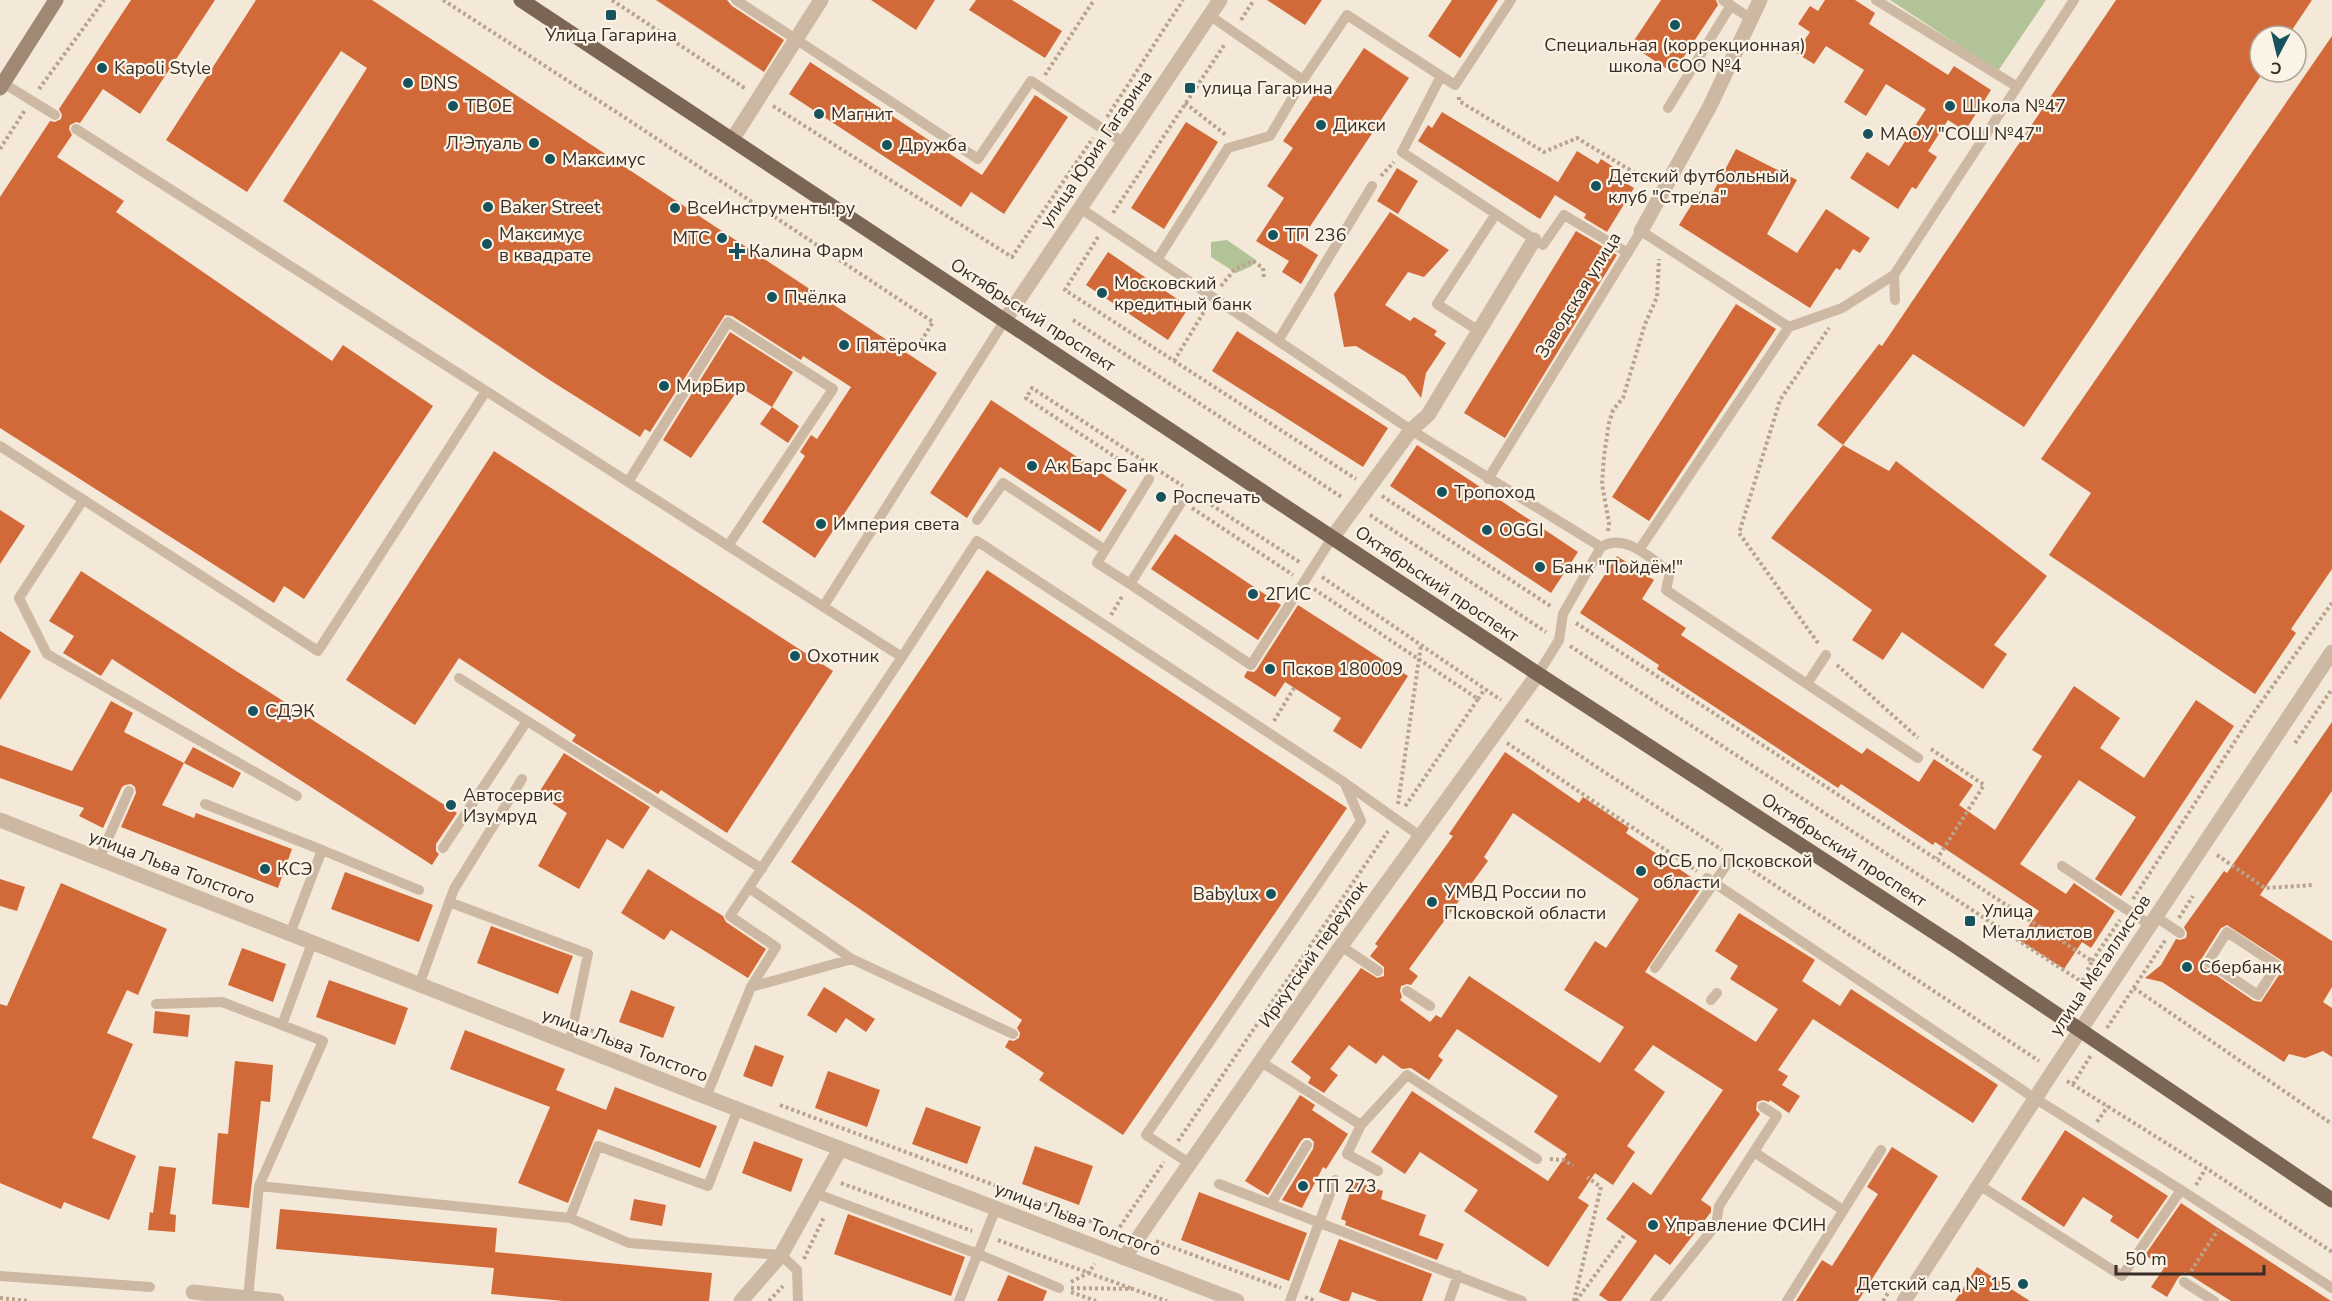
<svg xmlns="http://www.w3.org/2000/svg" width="2332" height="1301" viewBox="0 0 2332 1301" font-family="'Nunito Sans',sans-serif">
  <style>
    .green { fill: #b2c497 }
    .building { fill: #d26938; fill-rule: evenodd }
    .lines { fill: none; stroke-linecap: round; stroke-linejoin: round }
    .path { stroke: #b9a38d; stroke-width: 4; stroke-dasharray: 3 3; stroke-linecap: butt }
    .lane { stroke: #cdb9a3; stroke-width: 10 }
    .street { stroke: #cdb9a3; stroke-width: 15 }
    .secondary { stroke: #a18874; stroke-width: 15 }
    .primary { stroke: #7b6555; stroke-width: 15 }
    .poi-dot { fill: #17535d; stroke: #fbf3e5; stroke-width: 2 }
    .labels { text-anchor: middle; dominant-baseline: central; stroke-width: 4.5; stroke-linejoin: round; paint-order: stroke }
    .poi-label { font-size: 18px; fill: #372d26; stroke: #fbf3e5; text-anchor: start }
    .street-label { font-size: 18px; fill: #372d26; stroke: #fbf3e5 }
  </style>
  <rect width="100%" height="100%" fill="#f4e9d8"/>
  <path class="green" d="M1890,0H2046L1998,71Z
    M1227,240L1256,260L1252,266L1236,273L1211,257V242Z"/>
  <path class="building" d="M131,0H215L140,114L103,89L80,123L76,122L70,125L69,129L72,135L57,157L124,201L116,212L332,361L343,345L433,406L304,599L284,586L274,603L0,428V197L50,121L55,122L61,119L62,115L59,109Z
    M256,0H372L937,373L815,558L762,522L805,456L800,452L811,435L817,439L851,387L803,356L801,360L732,316L725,315L650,432L645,429L640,437L548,379L283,201L367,68L341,51L247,192L166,140Z
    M656,0H727L732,6L784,40L764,72Z
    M871,0H935L916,30Z
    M976,0H1012L1062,31L1045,58L969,10Z
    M1267,0H1322L1305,25Z
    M1452,0H1498L1460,58L1428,36Z
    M1661,0H1716L1718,5L1673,73L1631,45Z
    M1825,0H1855L1875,13L1869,24L1948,75L1954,66L1991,90L1965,131L1948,120L1928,151L1937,157L1916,189L1912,187L1898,209L1850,178L1867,152L1889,166L1926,109L1886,84L1866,116L1844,102L1864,70L1826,46L1814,64L1796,53L1810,32L1798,24L1810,6L1818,11Z
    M2116,0H2312L2288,36H2260V77L2024,427L1913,354L1843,445L1817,425L1879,344L1882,346Z
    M2332,36V569L2291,629L2296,633L2255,694L2049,555L2091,493L2041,459Z
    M1364,48L1409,78L1299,243L1318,255L1301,284L1282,272L1289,261L1256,241L1284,198L1267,186L1293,148L1283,141L1317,91L1330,99Z
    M810,62L982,175L1035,95L1068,117L1004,214L971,192L961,207L789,94Z
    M1442,112L1558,182L1577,151L1598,164L1601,159L1615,168L1611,174L1634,188L1607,232L1584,218L1586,214L1555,195L1540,219L1418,141L1428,125L1432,128Z
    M1186,122L1218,142L1164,229L1131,208Z
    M1736,149L1797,180L1767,234L1797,253L1826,209L1870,238L1860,253L1853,249L1840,270L1836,268L1810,308L1679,225L1700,191L1710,198Z
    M1397,168L1418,181L1398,214L1377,201Z
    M1390,212L1449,250L1424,277L1408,272L1385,305L1410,321L1414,317L1437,331L1434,335L1446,343L1426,373L1421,398L1405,376L1356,346L1344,347L1334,294Z
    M1576,231L1617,255L1505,438L1464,413Z
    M1108,252L1189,307L1168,340L1086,285Z
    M1736,304L1776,329L1649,521L1612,497Z
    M1237,331L1388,428L1363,467L1212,371Z
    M730,332L793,372L772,407L740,387L691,458L663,440Z
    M991,400L1127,490L1100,532L1000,467L967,518L930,493Z
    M772,407L799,426L788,443L760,424Z
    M1417,445L1578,552L1551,593L1390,486Z
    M1843,445L1889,471L1896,461L2047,576L1994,645L2007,654L1983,689L1902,632L1883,660L1852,640L1872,610L1771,538Z
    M494,451L833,671L727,833L661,790L658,794L572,741L576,735L459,658L415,725L346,680Z
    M0,510L25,526L0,564Z
    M1175,534L1281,605L1258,640L1151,569Z
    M1617,556L1654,580L1642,599L1686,628L1681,635L1862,754L1867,748L1919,782L1934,759L1973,785L1959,805L1995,830L2042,756L2032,750L2074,686L2120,718L2100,748L2144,778L2196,700L2234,726L2121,896L2095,879L2136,817L2079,780L2020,864L2066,894L2074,883L2115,911L2091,948L2082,942L2064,969L2019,940L2039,911L1935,842L1933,845L1841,784L1838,788L1657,669L1659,665L1580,613Z
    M987,570L1347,808L1123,1135L1039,1080L1044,1073L1005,1047L1009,1040L1014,1041L1019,1038L1020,1033L1017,1028L1022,1020L791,862Z
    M81,571L457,813L436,844V851L439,854L432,865L112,659L101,676L63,653L74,636L49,621Z
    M1298,605L1408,676L1361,749L1333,731L1341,718L1285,682L1275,697L1244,677L1247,671L1254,672L1257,669Z
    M0,631L31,651L0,700Z
    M111,701L133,713L124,732L184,763L162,805L194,818L196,813L292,849L278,888L121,827L136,793L135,787L131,784L125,785L122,787L103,828L79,816L84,808L0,778V745L72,771Z
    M2332,722V791L2260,895L2332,941V987L2323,1002L2332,1008V1057L2323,1051L2305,1058L2289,1054L2284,1062L2162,982L2145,978L2161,965L2176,939L2180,940L2186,938L2187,933L2184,927L2224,871L2227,873ZM2227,925L2284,962L2283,969L2261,1002L2254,1001L2201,965L2202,958L2221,928Z
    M193,747L241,773L233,788L184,763Z
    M1505,752L1579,803L1583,797L1629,828L1626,833L1703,885L1645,972L1756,1042L1778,1009L1730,979L1738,966L1715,951L1739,913L1815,960L1802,981L1840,1006L1851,989L1998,1085L1973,1123L1813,1019L1778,1070L1788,1076L1782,1085L1800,1096L1789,1113L1770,1100L1769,1102L1763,1100L1757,1102L1756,1110L1760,1114L1701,1200L1711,1207V1212L1670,1265L1655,1254L1621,1301H1608L1599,1295L1637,1241L1606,1219L1633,1182L1651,1195L1723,1090L1653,1045L1634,1070L1665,1092L1627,1146L1635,1152L1613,1185L1595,1173L1578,1198L1589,1205L1548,1267L1464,1211L1478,1190L1420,1152L1405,1174L1371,1152L1412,1091L1548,1181L1567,1154L1534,1132L1558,1096L1457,1029L1438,1056L1443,1060L1429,1080L1411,1068L1402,1069L1383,1055L1376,1064L1349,1045L1330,1069L1338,1075L1324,1093L1308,1083L1311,1077L1291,1062L1361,968L1377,978L1384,976V967L1370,956L1378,946L1375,944L1453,836L1449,834ZM1513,813L1639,899L1606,948L1595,941L1564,990L1624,1027L1600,1063L1469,976L1441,1018L1436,1015L1430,1022L1400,1000L1402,997L1400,991L1401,986L1407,984L1411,985L1418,976L1409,969L1488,861L1484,857Z
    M564,753L650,807L623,849L607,839L579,889L538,866L567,813L538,794Z
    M648,869L723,916L726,922L766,949L748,978L671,930L664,940L621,913Z
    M345,872L433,905L419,942L331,909Z
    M0,879L25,887L17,911L0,906Z
    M61,883L167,929L138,995L127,990L107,1033L133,1044L92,1138L136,1156L109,1220L64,1202L61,1209L0,1183V1004L7,1006Z
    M491,926L573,956L558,994L477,963Z
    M242,948L286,964L273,1002L228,985Z
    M329,980L408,1008L395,1045L316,1017Z
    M824,987L875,1019L866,1032L846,1018L836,1033L807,1015Z
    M631,990L675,1007L663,1038L619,1022Z
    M155,1011L190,1015L188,1037L153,1033Z
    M465,1030L565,1069L556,1090L606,1110L615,1087L717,1126L700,1168L598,1129L568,1203L518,1183L550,1107L450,1069Z
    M755,1045L784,1056L772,1087L743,1076Z
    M235,1061L273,1065L270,1102L261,1101L249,1208L212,1204L218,1133L228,1134Z
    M828,1071L880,1090L867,1127L815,1108Z
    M1300,1095L1315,1105L1312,1110L1348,1134L1326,1169L1323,1167L1302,1208L1282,1200L1313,1149L1314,1142L1310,1138H1304L1301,1141L1268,1195L1245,1181Z
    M926,1107L981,1127L967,1164L912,1144Z
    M2065,1130L2168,1196L2138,1239L2110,1221L2113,1216L2083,1197L2064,1227L2021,1199Z
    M754,1141L803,1159L791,1192L742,1173Z
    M1035,1146L1093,1166L1079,1205L1022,1184Z
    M1892,1147L1938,1176L1858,1301H1796L1822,1260L1832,1266L1878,1194L1867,1187Z
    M159,1166L176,1168L170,1214L176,1215L175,1232L148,1230L150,1212L153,1213Z
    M1354,1181L1383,1191L1381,1199L1426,1215L1419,1235L1444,1244L1437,1260L1345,1225L1346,1221L1341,1219Z
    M1199,1192L1307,1233L1289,1281L1181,1240Z
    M634,1199L666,1205L662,1226L630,1220Z
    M2181,1203L2215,1226L2331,1301H2231L2185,1272L2178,1278L2167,1297L2151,1287L2164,1268L2145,1255Z
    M280,1209L497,1228L495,1252L712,1273L709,1301H564L491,1294L494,1268L276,1249Z
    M848,1214L965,1257L951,1296L834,1254Z
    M1339,1239L1432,1274L1422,1301H1378L1352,1292L1349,1301H1342L1319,1292Z
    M1977,1267L2030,1301H1955Z
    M1008,1275L1047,1291L1043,1301H997Z"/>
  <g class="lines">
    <path class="path" d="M443,0L627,119L933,322L920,343
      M612,0L746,89
      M1241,20L1254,0
      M1045,75L1094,0
      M39,89L104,0
      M1459,97V101L1544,152L1577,138L1650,182
      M1185,103L1226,135
      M773,106L1012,257L1093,138
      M1107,117L1183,0
      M0,149L25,110
      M1381,176L1394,162
      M1113,213L1225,44
      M1098,237L1065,290L1356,479
      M1221,286L1235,269L1253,261L1263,268L1264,279
      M1073,320L1343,498
      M1174,361L1205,310
      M1138,472L1026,398L1032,388L1150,465
      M1161,472L1183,486
      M1196,495L1301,563
      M1382,496L1552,607
      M1192,508L1293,575
      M1370,515L1546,632
      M1608,531L1609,523L1602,484L1604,456L1609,423L1613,410L1623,398L1645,324L1657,297L1659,259
      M1322,577L1501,700
      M1314,589L1478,699L1404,808
      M1111,615L1123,595
      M1576,623L2092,961L2082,982
      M1818,643L1739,533L1780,400L1829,328
      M1570,646L2091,988
      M1837,665L1918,738
      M1478,699L1485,689
      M1526,720L1722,850
      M1274,721L1294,688
      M1507,743L1697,871
      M2295,743L2332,689
      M1931,749L1984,785L1937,859
      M1398,804L1421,645
      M2217,855L2265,888L2313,885
      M1743,864L2039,1061
      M2133,899L2252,715L2332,603
      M2179,918L2193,896
      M2092,961L2120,920
      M2134,988L2332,1124
      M585,1028L634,1048
      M2107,1028L2166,939
      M2067,1081L2206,1168L2332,1252
      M2073,1084L2091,1055
      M780,1105L1117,1231
      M2097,1122L2108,1106
      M1178,1141L1388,831
      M1550,1159L1564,1160L1573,1166
      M841,1183L972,1231
      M2196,1185L2206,1168
      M1113,1237L1164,1162
      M998,1240L1133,1289
      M1156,1241L1281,1288
      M804,1259L824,1217
      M2191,1271L2218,1230
      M1071,1282L1088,1273L1095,1264
      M1071,1288L1133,1289L1167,1301
      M1071,1292L1096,1301
      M1305,1297L1315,1301
      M0,1298L28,1301
      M769,1301L783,1286
      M1574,1301L1601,1187L1587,1177
      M1576,1301L1626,1233
      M1883,1301L1888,1293"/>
    <path class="lane" d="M736,0L978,159L1031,81L1124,143
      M1723,0L1751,19
      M1876,0L2016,86
      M1209,15L1303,80L1347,15L1455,85L1511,0
      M1441,76L1402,152L1543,245L1564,215L1628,253
      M3,83L55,115
      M1668,108L1731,5
      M76,129L486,391
      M1080,208L1411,430L1601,547
      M1157,260L1228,148L1270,136L1303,80
      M1894,275L1895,300
      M1479,331L1437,304L1495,215
      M1278,341L1372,186
      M0,446L318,651L486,391L902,657L730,916L776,947L751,987L706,1097
      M1488,479L1641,231L1789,327
      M628,482L728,322L833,389L728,546
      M83,500L19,598L47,654L297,796
      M1182,501L1130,584L1251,665L1332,538
      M977,520L1003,483L1105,550
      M1639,550L1789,327L1842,308L1894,275L2074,0
      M1130,584L1097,563L1149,479
      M823,607L1005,320
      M902,657L977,541L1345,783L1420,836
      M1538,674L1559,640L1563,614L1601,547C1625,532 1651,559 1670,572L1666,590L1918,758
      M459,678L762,869
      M1807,684L1826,655
      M205,804L322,850L290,934
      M443,848L527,721
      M322,850L419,890
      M99,859L129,791
      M2062,866L2150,925
      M1707,878L2036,1099L2181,1190L2122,1276L1979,1185
      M749,888L852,959
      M449,902L588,954L569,1044
      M2156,917L2180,933
      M2227,932L2277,965L2258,995L2208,962Z
      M1341,946L1378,971
      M1655,968L1732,857
      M419,985L454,889L522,779
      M751,987L852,959L1013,1034
      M1407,991L1430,1006
      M1711,1000L1717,993
      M156,1004L222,1002L282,1025
      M1261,1062L1361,1125L1347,1154L1378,1171
      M1361,1125L1407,1075L1537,1159
      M1754,1152L1843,1210
      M1189,1163L1146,1135L1361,821L1345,784
      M1219,1184L1522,1301
      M259,1186L323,1041L282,1025L312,943
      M2181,1190L2332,1288
      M817,1194L978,1254L1059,1288
      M1271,1204L1307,1145
      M570,1218L598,1146L708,1186L738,1109
      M0,1276L150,1287
      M2184,1282L2214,1301
      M248,1298L259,1186L570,1218L629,1243L781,1255L797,1270L798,1301
      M959,1301L996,1208
      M1290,1301L1335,1180
      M1449,1301L1458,1275
      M1655,1301L1716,1225L1719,1206L1777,1116L1763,1107
      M1787,1301L1881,1150"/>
    <path class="street" d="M732,140L821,0
      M1641,231L1710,106L1760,0
      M1005,320L1220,0
      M1332,538L1411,430L1428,415L1534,240
      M0,820L706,1097L1237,1301
      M1124,1258L1341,946L1538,674
      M193,1292L277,1301
      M741,1301L781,1255L840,1149
      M1904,1301L2053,1071L2332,652"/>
    <path class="secondary" d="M0,88L56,0"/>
    <path class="primary" d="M521,0L1538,674L1957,947L2332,1200"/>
  </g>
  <g class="poi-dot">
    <rect x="605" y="9" width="12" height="12" rx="3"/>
    <circle cx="1675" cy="25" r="6"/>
    <circle cx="102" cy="68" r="6"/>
    <circle cx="408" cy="83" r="6"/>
    <rect x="1184" y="82" width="12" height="12" rx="3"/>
    <circle cx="453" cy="106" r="6"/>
    <circle cx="1950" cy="106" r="6"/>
    <circle cx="819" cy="114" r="6"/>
    <circle cx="1321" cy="125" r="6"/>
    <circle cx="1868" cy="134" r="6"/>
    <circle cx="534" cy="143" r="6"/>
    <circle cx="887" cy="145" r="6"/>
    <circle cx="550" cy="159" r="6"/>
    <circle cx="1596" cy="186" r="6"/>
    <circle cx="488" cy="207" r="6"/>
    <circle cx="675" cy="208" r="6"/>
    <circle cx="1273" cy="235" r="6"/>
    <circle cx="722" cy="238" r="6"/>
    <circle cx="487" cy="244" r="6"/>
    <path d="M734 242h6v6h6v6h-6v6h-6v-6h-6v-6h6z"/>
    <circle cx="1102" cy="293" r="6"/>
    <circle cx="772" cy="297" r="6"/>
    <circle cx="844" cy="345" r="6"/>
    <circle cx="664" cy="386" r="6"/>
    <circle cx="1032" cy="466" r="6"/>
    <circle cx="1442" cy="492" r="6"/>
    <circle cx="1161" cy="497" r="6"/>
    <circle cx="821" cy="524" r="6"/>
    <circle cx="1487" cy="530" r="6"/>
    <circle cx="1540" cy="567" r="6"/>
    <circle cx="1253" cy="594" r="6"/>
    <circle cx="795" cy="656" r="6"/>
    <circle cx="1270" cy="669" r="6"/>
    <circle cx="253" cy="711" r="6"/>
    <circle cx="451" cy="805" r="6"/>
    <circle cx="265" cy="869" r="6"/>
    <circle cx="1641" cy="871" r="6"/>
    <circle cx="1271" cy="894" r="6"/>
    <circle cx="1432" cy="902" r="6"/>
    <rect x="1964" y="915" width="12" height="12" rx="3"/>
    <circle cx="2187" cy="967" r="6"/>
    <circle cx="1303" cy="1186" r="6"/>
    <circle cx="1653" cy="1225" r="6"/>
    <circle cx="2023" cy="1284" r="6"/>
  </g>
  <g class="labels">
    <g class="poi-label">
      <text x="611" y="35" text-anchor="middle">Улица Гагарина</text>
      <text x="1675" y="45" text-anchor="middle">Специальная (коррекционная)<tspan x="1675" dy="21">школа СОО №4</tspan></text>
      <text x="114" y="68">Kapoli Style</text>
      <text x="420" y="83">DNS</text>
      <text x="1202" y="88">улица Гагарина</text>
      <text x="465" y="106">ТВОЕ</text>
      <text x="1962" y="106">Школа №47</text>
      <text x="831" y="114">Магнит</text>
      <text x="1333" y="125">Дикси</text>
      <text x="1880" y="134">МАОУ "СОШ №47"</text>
      <text x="522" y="143" text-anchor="end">Л'Этуаль</text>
      <text x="899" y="145">Дружба</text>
      <text x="562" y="159">Максимус</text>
      <text x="1608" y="176">Детский футбольный<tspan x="1608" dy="21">клуб "Стрела"</tspan></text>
      <text x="500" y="207">Baker Street</text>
      <text x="687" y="208">ВсеИнструменты.ру</text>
      <text x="499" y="234">Максимус<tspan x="499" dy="21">в квадрате</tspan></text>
      <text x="1285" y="235">ТП 236</text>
      <text x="710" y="238" text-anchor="end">МТС</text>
      <text x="749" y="251">Калина Фарм</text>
      <text x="1114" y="283">Московский<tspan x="1114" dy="21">кредитный банк</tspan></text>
      <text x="784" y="297">Пчёлка</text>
      <text x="856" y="345">Пятёрочка</text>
      <text x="676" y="386">МирБир</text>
      <text x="1044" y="466">Ак Барс Банк</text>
      <text x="1454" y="492">Тропоход</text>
      <text x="1173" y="497">Роспечать</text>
      <text x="833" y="524">Империя света</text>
      <text x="1499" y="530">OGGI</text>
      <text x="1552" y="567">Банк "Пойдём!"</text>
      <text x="1265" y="594">2ГИС</text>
      <text x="807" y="656">Охотник</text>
      <text x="1282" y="669">Псков 180009</text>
      <text x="265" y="711">СДЭК</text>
      <text x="463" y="795">Автосервис<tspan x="463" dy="21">Изумруд</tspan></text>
      <text x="1653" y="861">ФСБ по Псковской<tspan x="1653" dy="21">области</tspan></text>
      <text x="277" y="869">КСЭ</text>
      <text x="1444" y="892">УМВД России по<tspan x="1444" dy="21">Псковской области</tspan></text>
      <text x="1259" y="894" text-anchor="end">Babylux</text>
      <text x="1982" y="911">Улица<tspan x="1982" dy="21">Металлистов</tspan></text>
      <text x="2199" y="967">Сбербанк</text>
      <text x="1315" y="1186">ТП 273</text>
      <text x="1665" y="1225">Управление ФСИН</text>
      <text x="2011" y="1284" text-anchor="end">Детский сад № 15</text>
    </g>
    <g class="street-label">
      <text transform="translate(1096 149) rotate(-56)">улица Юрия Гагарина</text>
      <text transform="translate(1578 295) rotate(-58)">Заводская улица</text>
      <text transform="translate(1033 315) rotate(33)">Октябрьский проспект</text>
      <text transform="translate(1437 584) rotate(34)">Октябрьский проспект</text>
      <text transform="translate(1844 850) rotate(33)">Октябрьский проспект</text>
      <text transform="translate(172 867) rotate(21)">улица Льва Толстого</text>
      <text transform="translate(1313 954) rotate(-55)">Иркутский переулок</text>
      <text transform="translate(2100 965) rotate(-56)">улица Металлистов</text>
      <text transform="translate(625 1045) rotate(21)">улица Льва Толстого</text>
      <text transform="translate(1078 1219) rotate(21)">улица Льва Толстого</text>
    </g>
  </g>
  <g transform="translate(2278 54) rotate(187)"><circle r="28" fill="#fbf3e5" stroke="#ada499" stroke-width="1.5"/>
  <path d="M0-4.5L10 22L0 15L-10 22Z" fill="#17535d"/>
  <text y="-9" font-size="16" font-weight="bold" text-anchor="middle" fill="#372d26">С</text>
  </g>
  <path d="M2116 1265v9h148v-9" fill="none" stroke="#372d26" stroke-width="3"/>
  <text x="2125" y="1265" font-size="18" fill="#372d26" stroke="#fbf3e5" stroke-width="4.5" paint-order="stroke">50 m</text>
</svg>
